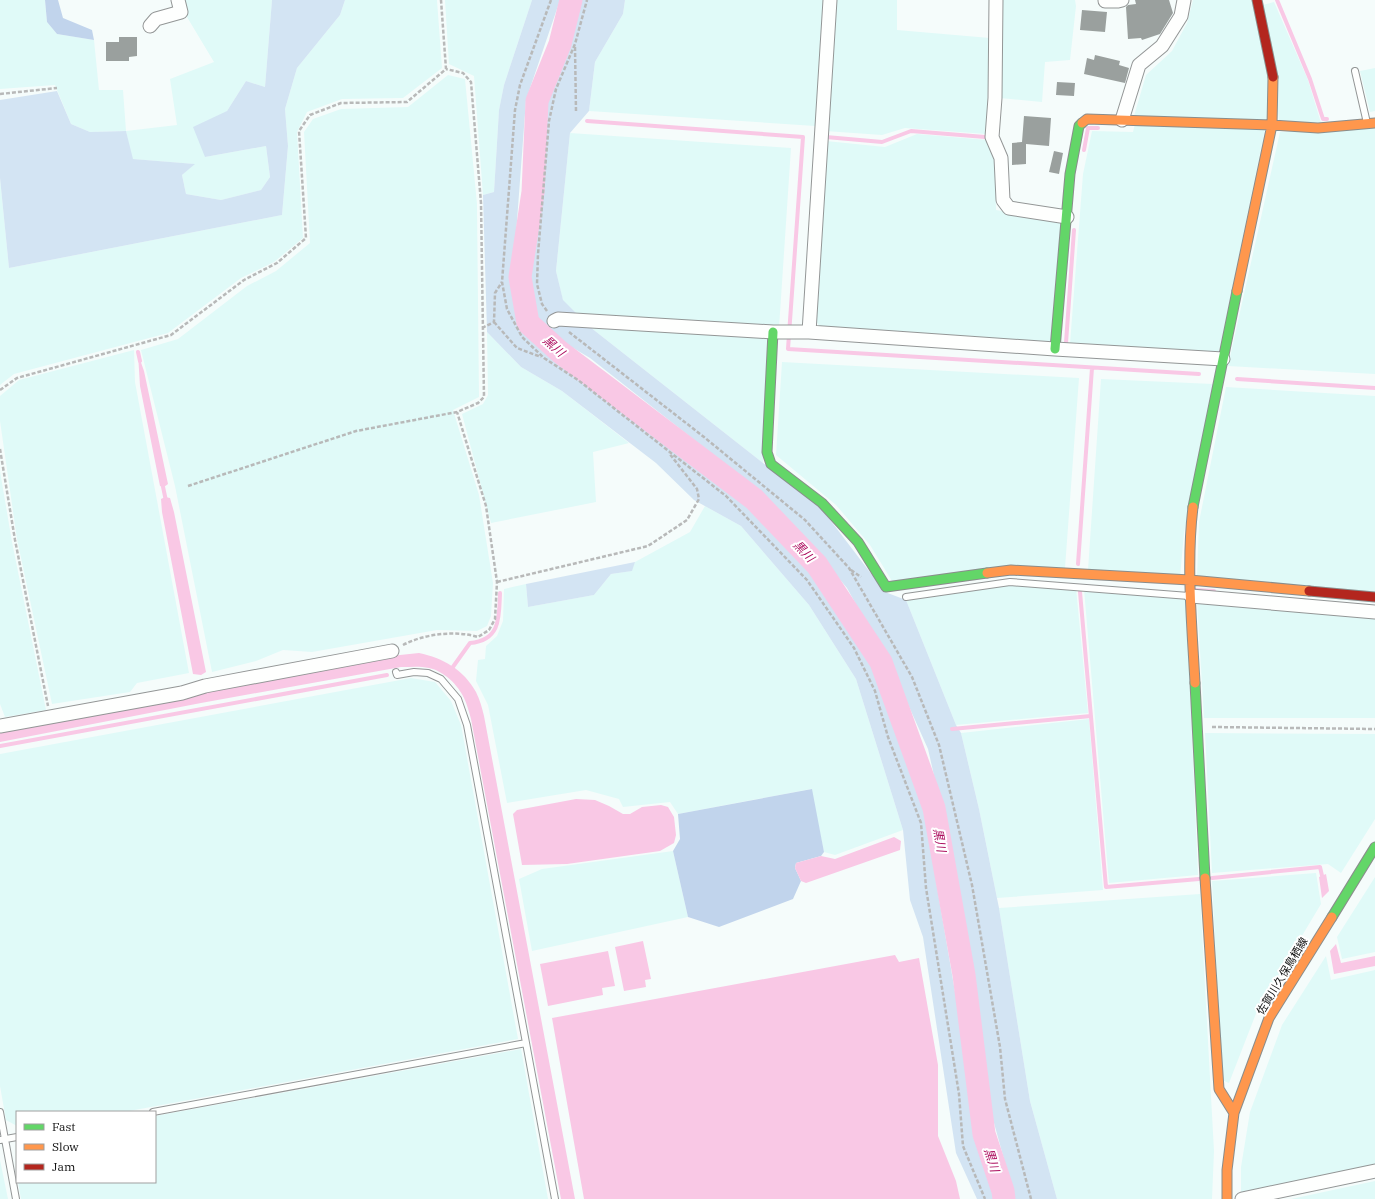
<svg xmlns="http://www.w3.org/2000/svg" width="1375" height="1199" viewBox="0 0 1375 1199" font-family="'IBM Plex Serif','Noto Sans JP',serif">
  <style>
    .farmland { fill: #e0faf8 }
    .green { fill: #d3e4f3 }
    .forest { fill: #c1d4ec }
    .water { fill: #f9c8e5 }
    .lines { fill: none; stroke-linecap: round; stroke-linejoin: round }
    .stream { stroke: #f9c8e5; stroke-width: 4 }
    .river { stroke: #f9c8e5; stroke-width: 23 }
    .building { fill: #9aa09e }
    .lane-casing { stroke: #939696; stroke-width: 8 }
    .street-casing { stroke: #939696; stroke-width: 15 }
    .fast-casing { stroke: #8a8d8c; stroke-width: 11 }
    .slow-casing { stroke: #8a8d8c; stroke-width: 11 }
    .jam-casing { stroke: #8a8d8c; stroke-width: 11 }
    .path { stroke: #b8b9b9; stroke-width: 2.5; stroke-dasharray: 4 2; stroke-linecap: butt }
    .lane { stroke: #fefffe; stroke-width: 6 }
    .street { stroke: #fefffe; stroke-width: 13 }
    .fast { stroke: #63d668; stroke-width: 9 }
    .slow { stroke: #ff974d; stroke-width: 9 }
    .jam { stroke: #b3261e; stroke-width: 9 }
    .labels { text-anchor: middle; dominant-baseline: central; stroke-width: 4; stroke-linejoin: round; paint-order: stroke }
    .street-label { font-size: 11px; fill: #101010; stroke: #fff }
    .water-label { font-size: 12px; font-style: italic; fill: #ac0e5f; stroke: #fff }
  </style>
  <rect width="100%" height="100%" fill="#f5fcfb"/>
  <path class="farmland" d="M0,0H45L47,22L57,34L94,40L99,90H123L126,131L177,125L170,79L214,62L184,12L180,0H272L265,87L246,81L227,111L205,157L266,146L270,177L261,190L221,200L186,194L182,175L194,164L132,159L126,131L90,132L71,124L55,85L0,89Z
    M345,0H437L442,68L403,98L342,99L307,112L297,132L303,238L274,262L241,278L168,333L14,374L0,385V178L9,268L282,215L288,146L285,109L297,68L340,15Z
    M445,0H532L504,85L499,110L494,192L483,195L474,76L449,64Z
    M625,0H823L815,126L589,111L595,62L623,14Z
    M835,0H897V30L990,38L986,134L905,128L882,135L825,131Z
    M1003,0H1075L1076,6L1070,60L1045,62L1042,102L1000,98Z
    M1193,0H1253L1269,79L1268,121L1134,116L1146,75L1172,51L1187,23Z
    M1274,2L1308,80L1321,123L1279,120L1263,5Z
    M1375,68V111L1370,112L1360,71Z
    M448,75L465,79L477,204L479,397L453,410L479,495L493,583L491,616L487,626L477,631L437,630L312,652L283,650L256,661L212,672L175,486L141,350L178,339L247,286L276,271L310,243L304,132L313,119L341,109L408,107Z
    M1135,124L1265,129L1219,352L1070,344L1083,174L1092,131L1133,132Z
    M1375,127V374L1228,366L1280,132Z
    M570,133L791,148L779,328L578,315L563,301L556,271Z
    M917,134L988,140L995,159L996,210L1061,221L1050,343L822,330L814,318L826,141L885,147Z
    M590,327L767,337L763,463Z
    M487,332L521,367L562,391L629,443L593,452L596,502L491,523L462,414L483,404L488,395Z
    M134,350L135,382L189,673L137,683L130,692L52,704L17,539L0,421V396L19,380Z
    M782,362L1079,378L1065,568L892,581L870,545L836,505L776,455Z
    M1101,379L1213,384L1184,533L1180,577L1088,570Z
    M1226,387L1375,396V592L1197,577L1199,522Z
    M0,471L12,542L46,710L5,717L0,704Z
    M705,506L741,526L809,605L856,679L903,830L835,855L824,852L811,789L678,814L670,802L623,807L619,799L586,790L507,803L488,705L476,681L478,660L485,659L486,646L497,636L503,621L504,589L526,584L528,607L594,595L611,574L631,571L635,562L690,532Z
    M1010,584L1076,588L1088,713L956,725L906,600Z
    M1084,589L1186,599L1198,875L1109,883Z
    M1197,601L1375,616V718H1204Z
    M411,678L435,682L451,701L461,725L518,1039L124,1112H17V1126L6,1120L0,1086V754Z
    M1089,719L1103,890L997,898L979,809L961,733Z
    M1205,733L1375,734V819L1341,873L1328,864L1212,873Z
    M673,851L688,917L532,951L519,879L542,869Z
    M1316,873L1321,904L1257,1011L1229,1083L1222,1080L1212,881Z
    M1375,877V952L1342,959L1337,937Z
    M1200,894L1214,1151L1212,1199H1057L1030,1101L999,908Z
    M1326,956L1331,980L1375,970V1165L1241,1194V1167L1250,1112L1282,1025Z
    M521,1049L548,1199H21L18,1182H155V1116Z
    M0,1160L8,1199H0Z
    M1375,1181V1199H1291Z"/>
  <path class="green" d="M272,0H345L340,15L297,68L285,109L288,146L282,215L9,268L0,178V100L57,91L71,124L90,132L126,131L133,159L195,164L182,175L186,194L221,200L261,190L270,177L266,146L205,157L193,127L227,111L246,81L265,87Z
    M532,0H560L526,100L512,288L522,322L542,346L572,365L729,487L814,573L863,642L884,684L932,819L936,881L973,1097L976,1144L998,1199H977L956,1153L923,937L910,900L903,830L856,679L809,605L741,526L694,500L656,463L562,391L521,367L487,332L483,195L494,192L499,110L504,85Z
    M576,0H625L623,14L595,62L589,111L570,133L556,271L563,300L590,327L763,463L818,504L885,592L906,600L956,725L961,733L979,809L999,908L1030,1101L1057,1199H1015L991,1112L958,881L928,749L894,673L847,588L815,550L702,446L590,358L548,333L532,310L527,283L542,102L565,40Z
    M635,562L632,571L611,574L594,595L528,607L526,584Z"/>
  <path class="forest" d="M45,0H58L63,18L92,30L94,40L57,34L47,22Z
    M812,789L824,852L821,856L796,863L795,868L801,881L793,899L719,927L688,917L673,851L680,839L678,814Z"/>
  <path class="water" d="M138,354L144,371L168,484L164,487L160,486L140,386Z
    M165,497L170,498L174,512L206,672L201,675L193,674L162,512L161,499Z
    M419,653C443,658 464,670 476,692C480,700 482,708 484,716L575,1199H561L471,719C469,712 467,704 464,698C458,685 444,671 429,668C420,666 411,667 401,667L201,703L0,742V731L197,692L400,655Z
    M576,799L595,800L609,806L623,814H630L642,807L661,805L668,807L674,817L676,835L674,843L660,851L567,864L522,865L513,814L517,810Z
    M894,837L901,841L900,850L806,883L801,881L795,868L796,863L821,856L835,859Z
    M1326,874L1329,891L1322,898L1319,877Z
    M643,941L651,979L645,980L646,987L624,991L615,947Z
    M1336,944L1341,963L1375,956V966L1334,974L1330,951Z
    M608,951L615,986L602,988L603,995L548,1006L540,964Z
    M895,955L899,962L919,958L938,1065V1136L956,1181L960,1199H584L552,1018Z"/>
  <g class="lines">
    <path class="stream" d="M1277,0L1310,79L1323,119H1327
      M587,121L803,137L788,349L1199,374
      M826,137L882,142L911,131L985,137
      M1084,150L1088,128H1098
      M1066,343L1074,230
      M138,352L140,361
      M1237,379L1375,388
      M162,482L166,501
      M1078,564L1092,368
      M1195,590L1214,591
      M1080,592L1106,887L1199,879
      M450,671L470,643C501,640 499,617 500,593
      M952,729L1091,716
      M0,746L387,675
      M1212,878L1320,867L1323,880"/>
    <path class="river" d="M571,0L560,44L537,101L533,192L520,277L528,323L560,352L754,499L817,565L881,662L934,808L964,975L984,1134L1003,1191L1004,1199"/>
  </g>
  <path class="building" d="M1135,0H1169L1173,13L1160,34L1142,40L1141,38L1128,39L1126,7L1128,5L1136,4Z
    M1082,10L1107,12L1105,32L1080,30Z
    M119,37H137V56L129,57V61H106V42H119Z
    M1095,55L1120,61L1119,65L1129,68L1125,83L1084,74L1087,58L1094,60Z
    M1057,82L1075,83L1074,96L1056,95Z
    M1024,116L1051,118L1049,146L1026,144V164L1012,165V143L1022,142Z
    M1054,151L1063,153L1059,174L1049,172Z"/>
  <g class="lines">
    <g class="lane-casing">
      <path id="lane" d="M1355,71L1367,123
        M906,597L1010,582L1189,596
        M396,672L397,675L414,672L428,673L441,679L458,699L467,725L555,1199
        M0,1112L16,1199
        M153,1112L526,1043
        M0,1140L17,1137"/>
    </g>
    <g class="street-casing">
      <path id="street" d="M996,0L995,98L992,137L1001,158L1003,200L1009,208L1067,217
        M1105,0V1H1118L1122,0
        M150,26L156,19L181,12L178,0
        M1122,120L1139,65L1162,46L1181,16L1184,0
        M554,321L558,319L773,332H809L1055,349L1223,359
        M809,332L830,0
        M1191,596L1375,612
        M0,726L182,693L205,686L392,651
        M1242,1199L1375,1171"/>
    </g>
    <g class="fast-casing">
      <path id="fast" d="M773,332L767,452L771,464L822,503L858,542L886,587L987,573
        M1055,349L1070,174L1079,126L1082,123
        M1193,507L1237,291
        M1195,683L1205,878
        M1332,917L1375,847"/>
    </g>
    <g class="slow-casing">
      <path id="slow" d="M1082,123L1087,119L1272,125L1318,128L1375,123
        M1237,291L1272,125L1273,77
        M1193,507C1186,565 1192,625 1195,683
        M987,573L1011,570L1190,580L1309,591
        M1205,878L1219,1089L1234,1113
        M1227,1199V1170L1234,1113L1269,1018L1332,917"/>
    </g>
    <g class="jam-casing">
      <path id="jam" d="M1257,0L1273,77
        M1309,591L1375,597"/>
    </g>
    <path class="path" d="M551,0L520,85L515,110L502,282L507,309L522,337L544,358L578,380L726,496L807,580L854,648L875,691L888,737L921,823L926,888L959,1094L963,1146L985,1199
      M575,47L576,112
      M0,94L57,88
      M547,311L542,304L537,284L538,254L549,121L556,89L575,44L587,0
      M494,322L517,348L541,357
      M482,328L494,322L495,293L502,282
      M569,332L704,437L805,520L849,568L912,677L939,745L972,885L1000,1047L1005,1099L1031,1199
      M0,390L17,378L171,335L244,280L277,263L306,238L299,131L310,115L341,103L407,102L446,69L441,0
      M0,449L15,540L48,706
      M188,486L356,431L457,412L478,403L484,397L481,203L471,82L463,73L446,69
      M851,570L861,577
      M497,582L648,546L687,520L699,499L697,489L669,453
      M403,645C424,634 455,630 478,637L489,630L495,619L497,582L486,506L457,412
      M1212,727L1375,729"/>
    <use href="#lane" class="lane"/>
    <use href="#street" class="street"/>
    <use href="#fast" class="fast"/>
    <use href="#slow" class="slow"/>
    <use href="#jam" class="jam"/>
  </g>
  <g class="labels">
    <g class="street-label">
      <text transform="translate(1282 976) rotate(-59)">佐賀川久保鳥栖線</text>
    </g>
    <g class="water-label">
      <text transform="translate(554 346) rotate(41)">黒川</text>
      <text transform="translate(804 551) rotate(46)">黒川</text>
      <text transform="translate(940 840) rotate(80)">黒川</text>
      <text transform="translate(992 1160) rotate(73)">黒川</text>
    </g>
  </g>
  <rect x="16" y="1111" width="140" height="72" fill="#ffffff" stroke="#9f9f9f"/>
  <rect x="24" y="1124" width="20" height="6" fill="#63d668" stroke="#9f9f9f"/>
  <text x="52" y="1131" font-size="12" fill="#101010">Fast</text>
  <rect x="24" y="1144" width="20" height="6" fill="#ff974d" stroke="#9f9f9f"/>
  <text x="52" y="1151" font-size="12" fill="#101010">Slow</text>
  <rect x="24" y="1164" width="20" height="6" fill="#b3261e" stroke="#9f9f9f"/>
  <text x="52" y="1171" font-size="12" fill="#101010">Jam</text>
</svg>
